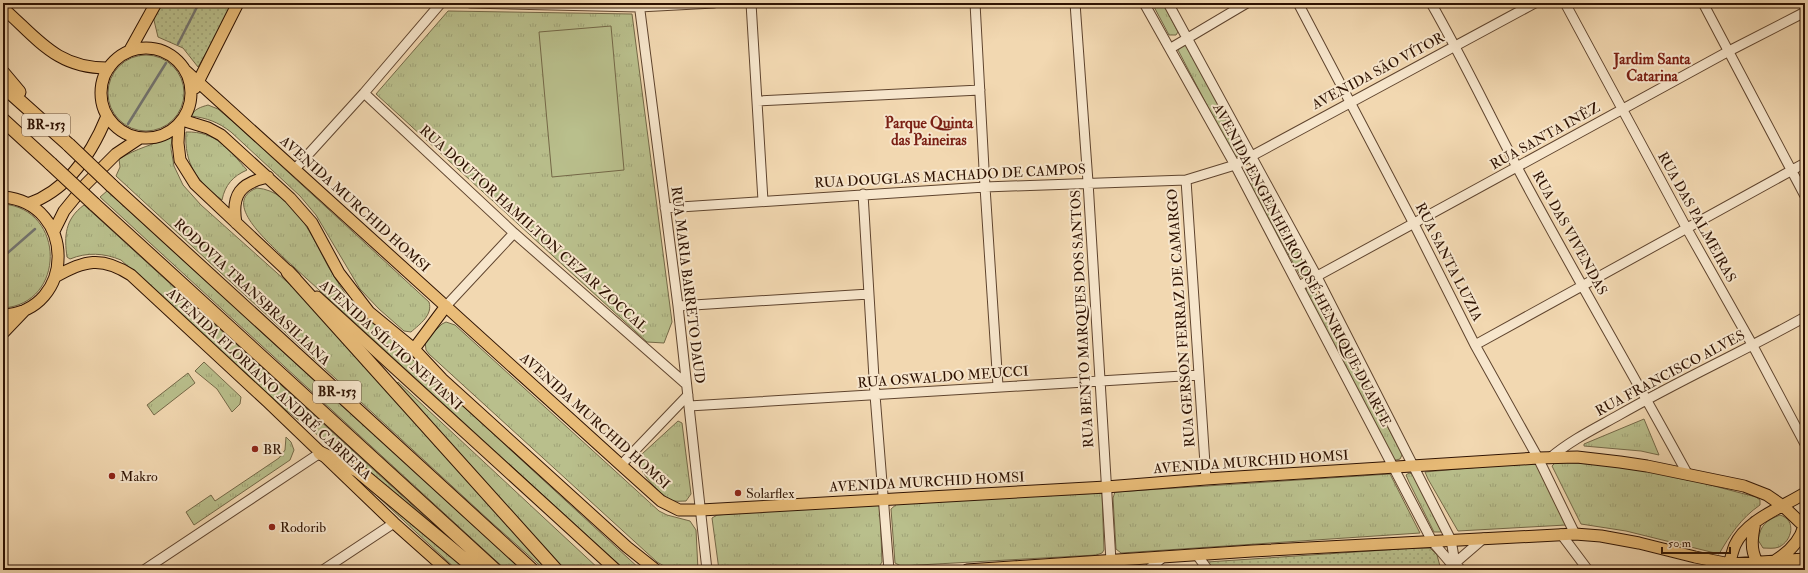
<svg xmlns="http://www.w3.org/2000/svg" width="1808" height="573" viewBox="0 0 1808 573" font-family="'IM FELL Double Pica',serif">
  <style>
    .grass { fill: url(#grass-tufts); stroke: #746847 }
    .park { fill: url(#park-dots); stroke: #746847 }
    .pitch { fill: #b9bf8c; stroke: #746847 }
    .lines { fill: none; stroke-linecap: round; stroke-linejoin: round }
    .stream { stroke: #73746f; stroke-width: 2.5 }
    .minor-casing { stroke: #5f442e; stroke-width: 11 }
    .major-casing { stroke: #2e1202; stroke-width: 13 }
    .highway-casing { stroke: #2e1202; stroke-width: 15 }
    .minor { stroke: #f7e6cc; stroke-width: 9 }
    .major { stroke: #e9bc78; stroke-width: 11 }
    .highway { stroke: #e9bc78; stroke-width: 13 }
    .highway-bridge-casing { stroke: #2e1202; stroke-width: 15; stroke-linecap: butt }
    .highway-bridge { stroke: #e9bc78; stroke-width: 13 }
    .poi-dot { fill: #8f2418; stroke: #f7e6cc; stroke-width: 1.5 }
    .labels { text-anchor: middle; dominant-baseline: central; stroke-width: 4; stroke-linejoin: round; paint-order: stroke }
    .shield { fill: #f7e6cc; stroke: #6a523f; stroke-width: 1 }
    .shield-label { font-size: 13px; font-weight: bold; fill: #2e1202 }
    .street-label { font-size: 14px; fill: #2e1202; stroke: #f7e6cc }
    .poi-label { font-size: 14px; fill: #2e1202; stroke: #f7e6cc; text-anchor: start }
    .neighbourhood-label { font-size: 15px; font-weight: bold; fill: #7a1f14; stroke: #f7e6cc }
  </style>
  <defs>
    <pattern id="grass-tufts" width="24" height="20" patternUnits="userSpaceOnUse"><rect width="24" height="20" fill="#b9bf8c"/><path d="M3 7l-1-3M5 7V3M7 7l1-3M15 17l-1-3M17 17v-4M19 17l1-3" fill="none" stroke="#9fa377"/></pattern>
    <pattern id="park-dots" width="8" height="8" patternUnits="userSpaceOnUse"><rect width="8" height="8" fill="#b9bf8c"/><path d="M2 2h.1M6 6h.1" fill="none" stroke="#9fa377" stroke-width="1.8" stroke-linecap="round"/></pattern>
  </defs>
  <rect width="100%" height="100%" fill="#f2d8b1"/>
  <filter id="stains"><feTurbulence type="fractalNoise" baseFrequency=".005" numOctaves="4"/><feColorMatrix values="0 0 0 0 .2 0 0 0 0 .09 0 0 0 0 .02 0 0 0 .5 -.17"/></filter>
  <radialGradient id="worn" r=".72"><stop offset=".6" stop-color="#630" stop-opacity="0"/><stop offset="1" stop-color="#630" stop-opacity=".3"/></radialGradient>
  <path class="grass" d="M1152,3H1163L1178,32L1176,35H1169Z
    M448,11L632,14L672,322L664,343L647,342L376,94Z
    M1183,45L1187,46L1192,53L1242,149V152L1239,156L1234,157L1178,50L1179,46Z
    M108 93a38 38 0 1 1 76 0a38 38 0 1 1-76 0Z
    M208,105L218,109L238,126L429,302C433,315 420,324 411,332L404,331L379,309L360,289L316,215L300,196L231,132C218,122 207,118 191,116C194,109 201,107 208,105Z
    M186,132C216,131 228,149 247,170C233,176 225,185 222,200C197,181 184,164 186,132Z
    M172,136L171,149L174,166L183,185L201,205L305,298L551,570H545L491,522L116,176L120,167L119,159C137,148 153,145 172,136Z
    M1250,167L1253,168L1309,272L1305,277H1301L1244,174V171Z
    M257,188C294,191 313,239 329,268C336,280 344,292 352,304L641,570H625L283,257C270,243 220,202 257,188Z
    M107,191L522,570H506L100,197Z
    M3,204C66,209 66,304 3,308Z
    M84,205L411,504L447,537L287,411L121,260C104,253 87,252 70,259L67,257C64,236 65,219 84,205Z
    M1310,286L1313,288L1400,450L1402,455L1400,459L1396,460L1393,459L1306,291L1307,287Z
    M446,322L455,325L659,511L667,515L690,521L696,530L698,570H671L657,562L429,354L426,350L425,341L442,324Z
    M204,362L241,397L240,404L232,412L217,389L195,371Z
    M188,373L195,383L154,415L147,405Z
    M398,382L600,570H565L396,386Z
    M1644,419L1659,455L1641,451L1584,446V444Z
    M678,421L682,423L691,494L686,501C681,501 675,502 670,500C660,494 642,475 639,464L642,454Z
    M286,437L291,442L294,450L290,460L194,525L186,512L211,495L215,501L279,458L285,450Z
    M1556,462L1609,465L1653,470L1756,497L1760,500V505C1741,518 1730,535 1719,554L1626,531L1581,524L1552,466Z
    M1536,464L1566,525L1458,531L1428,479L1425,472L1503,465Z
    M1409,473L1415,475L1442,527L1441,532H1434L1409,482L1406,475Z
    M1390,474L1420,533L1121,553L1116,549L1113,498L1115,492Z
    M363,483L469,570H457Z
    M1102,493L1104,550L1102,553L1096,555L901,566L895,563L891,509L898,503Z
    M873,504L880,506L882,562L878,568L837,570H719L712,518L717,515Z
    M1780,515C1797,520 1792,541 1779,547C1774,549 1768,548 1763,548L1758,540C1761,524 1766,521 1780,515Z"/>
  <path class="park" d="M157,3H235L198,67L183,48L158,37L152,12Z
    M1415,548H1430L1437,555L1440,566L1435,570H1214L1207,562Z"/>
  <path class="pitch" d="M611,26L624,170L552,177L539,32Z"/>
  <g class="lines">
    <path class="stream" d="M178,44L197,7
      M128,124L166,63
      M3,257L35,229"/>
    <g class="minor-casing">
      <path id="minor" d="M470,3L639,7L714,3
        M639,3L678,306L707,570
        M751,3L763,201
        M975,3L985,187L998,386
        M1075,3L1088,182L1111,561
        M1144,3L1235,165L1432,541L1449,561L1455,563
        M1168,3L1316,275L1451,540L1455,563L1461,570
        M1298,3L1414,224L1475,345L1538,458L1575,534
        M1431,3C1462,57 1489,114 1518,169C1573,272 1632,372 1688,475
        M1565,3L1687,229L1753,346L1805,444
        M1703,3L1805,196
        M1171,48L1247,3
        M364,93L514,233L686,384
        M757,101L980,90
        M295,169L364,93L441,3
        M1186,180L1206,479
        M863,194L875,395L889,570
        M665,208L985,187L1186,180L1235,165L1535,3
        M1299,286L1729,51L1805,12
        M446,306L514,233
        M678,306L869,294
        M1475,345L1805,163
        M689,406L1199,375
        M1550,458C1571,440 1596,428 1619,415C1680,380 1744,351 1805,317
        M621,465L688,395
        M1561,534L1588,570
        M1197,555L1208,570
        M144,570L320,453
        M323,570L394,523
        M1148,570L1162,558
        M1447,570L1484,538"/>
    </g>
    <g class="major-casing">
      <path id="major" d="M3,8C38,39 57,69 109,68
        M101 93a45 45 0 1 1 90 0a45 45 0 1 1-90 0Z
        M130,50L156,3
        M186,71L621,465L661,501L679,510H701L1106,487L1206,479L1538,458L1577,457L1620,462L1647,466L1744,486L1767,495L1783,506L1805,527
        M195,88L238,3
        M182,120L208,128L221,135L290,198L312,223L339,273L369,312L414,349L442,379L627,547L656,570
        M179,124L178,143L180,160L195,184L295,278
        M3,197C77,203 76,311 3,315
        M28,204C68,190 92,153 107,116
        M236,223C231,194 241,183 268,177
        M54,231L64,211L86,184L116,154L140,138
        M55,277C84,260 102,256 131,275L268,402L394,523L447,570
        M317,297L616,570
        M3,333L25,310
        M414,349L446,306
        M1755,522C1752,537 1750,549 1757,562
        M1776,560C1789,552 1800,541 1804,526
        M1728,569C1730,562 1732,552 1735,545C1746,520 1783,507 1805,493
        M967,570L1252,551L1575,534L1601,536L1639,543L1695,557L1730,564L1805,559"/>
    </g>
    <g class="highway-casing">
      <path id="highway" d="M3,73L19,92
        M3,86L69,145
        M3,120L51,164
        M111,185L532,570
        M94,204L495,570
        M288,272L556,570
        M320,453L357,470L477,570"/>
    </g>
    <use href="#minor" class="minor"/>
    <use href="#major" class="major"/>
    <use href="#highway" class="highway"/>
    <g class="highway-bridge-casing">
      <path id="highway-bridge" d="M69,145L111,185
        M51,164L94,204"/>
    </g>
    <use href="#highway-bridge" class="highway-bridge"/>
  </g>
  <g class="poi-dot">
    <circle cx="255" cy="449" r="4"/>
    <circle cx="112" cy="476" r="4"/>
    <circle cx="738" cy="493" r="4"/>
    <circle cx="272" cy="527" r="4"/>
  </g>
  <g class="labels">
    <g class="shield">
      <rect x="22" y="114" width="48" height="22" rx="3"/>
      <rect x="313" y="381" width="48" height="22" rx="3"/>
    </g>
    <g class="shield-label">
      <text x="46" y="125">BR-153</text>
      <text x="337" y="392">BR-153</text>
    </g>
    <g class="street-label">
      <text transform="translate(1378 71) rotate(-28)">AVENIDA SÃO VÍTOR</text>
      <text transform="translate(1545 136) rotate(-29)">RUA SANTA INÊZ</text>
      <text transform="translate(950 176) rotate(-3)">RUA DOUGLAS MACHADO DE CAMPOS</text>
      <text transform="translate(355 204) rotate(42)">AVENIDA MURCHID HOMSI</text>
      <text transform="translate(1697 217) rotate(61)">RUA DAS PALMEIRAS</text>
      <text transform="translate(534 229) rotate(42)">RUA DOUTOR HAMILTON CEZAR ZOCCAL</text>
      <text transform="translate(1570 233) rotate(61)">RUA DAS VIVENDAS</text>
      <text transform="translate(1449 262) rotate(63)">RUA SANTA LUZIA</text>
      <text transform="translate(1302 265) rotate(62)">AVENIDA ENGENHEIRO JOSÉ HENRIQUE DUARTE</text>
      <text transform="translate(688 285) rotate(83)">RUA MARIA BARRETO DAUD</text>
      <text transform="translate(252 292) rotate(43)">RODOVIA TRANSBRASILIANA</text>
      <text transform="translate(1181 318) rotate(-94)">RUA GERSON FERRAZ DE CAMARGO</text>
      <text transform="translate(1082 319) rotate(-93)">RUA BENTO MARQUES DOS SANTOS</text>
      <text transform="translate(391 345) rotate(42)">AVENIDA SÍLVIO NEVIANI</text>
      <text transform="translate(1670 373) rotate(-28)">RUA FRANCISCO ALVES</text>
      <text transform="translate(943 377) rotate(-4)">RUA OSWALDO MEUCCI</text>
      <text transform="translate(269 384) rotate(43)">AVENIDA FLORIANO ANDRÉ CABRERA</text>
      <text transform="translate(595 421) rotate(42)">AVENIDA MURCHID HOMSI</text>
      <text transform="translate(1251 462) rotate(-4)">AVENIDA MURCHID HOMSI</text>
      <text transform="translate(927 482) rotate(-3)">AVENIDA MURCHID HOMSI</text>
    </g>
    <g class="poi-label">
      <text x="263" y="449">BR</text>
      <text x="120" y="476">Makro</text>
      <text x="746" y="493">Solarflex</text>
      <text x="280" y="527">Rodorib</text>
    </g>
    <g class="neighbourhood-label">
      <text x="1652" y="59">Jardim Santa<tspan x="1652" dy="17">Catarina</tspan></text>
      <text x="929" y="123">Parque Quinta<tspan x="929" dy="17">das Paineiras</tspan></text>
    </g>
  </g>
  <rect width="1808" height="573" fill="none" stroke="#f2d8b1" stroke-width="16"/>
  <rect x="4" y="4" width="1800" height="565" fill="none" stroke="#2e1202" stroke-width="2"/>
  <rect x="8" y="8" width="1792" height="557" fill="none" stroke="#2e1202"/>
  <path d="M1662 547v6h68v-6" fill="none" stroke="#2e1202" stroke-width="2"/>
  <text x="1668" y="547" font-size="12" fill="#2e1202" stroke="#f7e6cc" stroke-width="3" paint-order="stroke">50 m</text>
  <rect width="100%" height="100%" filter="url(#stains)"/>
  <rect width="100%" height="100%" fill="url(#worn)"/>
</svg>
